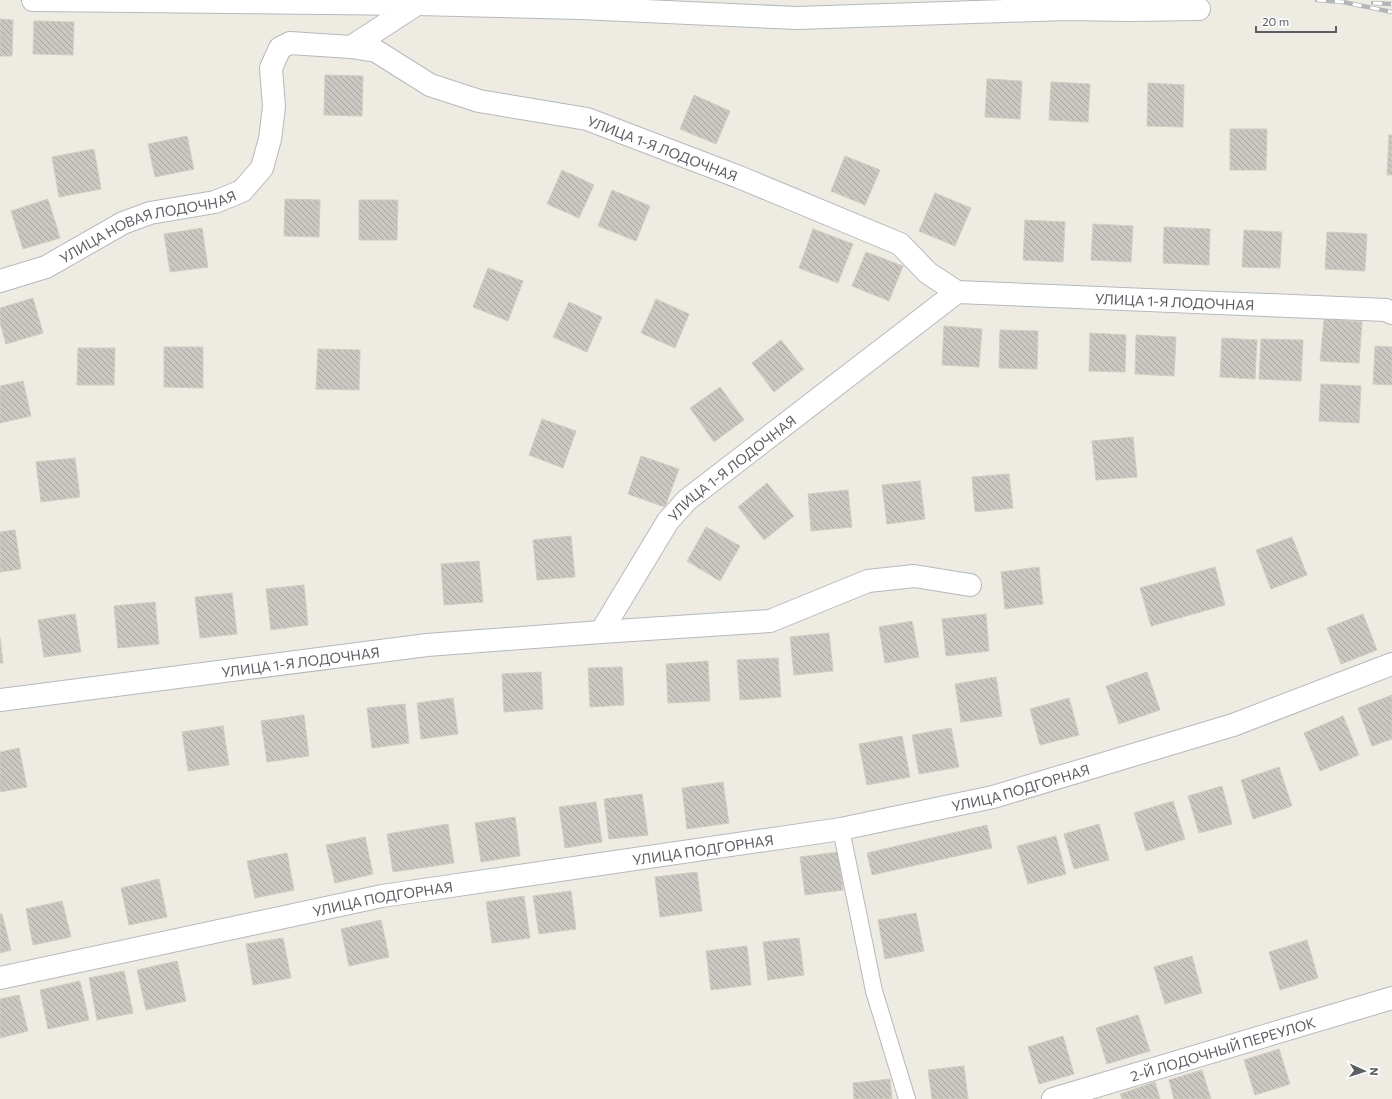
<svg xmlns="http://www.w3.org/2000/svg" width="1392" height="1099" viewBox="0 0 1392 1099" font-family="Commissioner,sans-serif">
  <style>
    .building { fill: url(#building-back-hatch); stroke: #d3ccc0 }
    .lines { fill: none; stroke-linecap: round; stroke-linejoin: round }
    .service-casing { stroke: #b5b9bd; stroke-width: 18 }
    .minor-casing { stroke: #b5b9bd; stroke-width: 24 }
    .service { stroke: #fff; stroke-width: 16 }
    .minor { stroke: #fff; stroke-width: 22 }
    .rail-casing { stroke: #b4b5b5; stroke-width: 4.5 }
    .rail { stroke: #fff; stroke-width: 3; stroke-dasharray: 9; stroke-linecap: butt }
    .labels { text-anchor: middle; dominant-baseline: central; stroke-width: 4; stroke-linejoin: round; paint-order: stroke }
    .street-label { font-size: 14px; fill: #5b5f64; stroke: #fff }
  </style>
  <defs>
    <pattern id="building-back-hatch" width="6" height="6" patternUnits="userSpaceOnUse"><rect width="6" height="6" fill="#cbc7c2"/><path d="M-1 5l2 2M0 0l6 6M5-1l2 2" fill="none" stroke="#a8a5a1"/></pattern>
  </defs>
  <rect width="100%" height="100%" fill="#eeebe2"/>
  <path class="building" d="M0,19L13,20L12,56H0Z
    M34,21L74,22L73,55L33,54Z
    M325,75L363,76L362,116L324,115Z
    M987,79L1022,81L1020,119L985,117Z
    M1051,82L1090,84L1088,122L1049,120Z
    M1148,83L1184,85L1183,127L1147,126Z
    M694,95L730,111L716,144L680,129Z
    M1230,129H1267L1266,170H1230Z
    M1389,135H1392V175H1387Z
    M187,136L194,169L155,177L148,144Z
    M94,149L101,189L59,197L52,157Z
    M845,156L880,170L865,205L831,191Z
    M562,170L594,185L579,218L547,204Z
    M612,190L650,206L636,241L598,226Z
    M935,193L971,208L955,246L919,231Z
    M48,199L60,238L23,249L11,211Z
    M285,199L320,200L319,237L284,236Z
    M359,200H398L397,240H359Z
    M1025,220L1065,222L1063,262L1023,260Z
    M1093,224L1133,226L1131,262L1091,260Z
    M1164,227L1210,229L1209,265L1163,263Z
    M202,228L208,267L170,272L164,234Z
    M813,229L853,244L838,283L799,268Z
    M1244,230L1282,232L1280,268L1242,267Z
    M1327,232L1367,234L1365,271L1325,269Z
    M866,252L903,266L889,301L852,286Z
    M488,268L523,281L508,321L473,307Z
    M33,298L43,333L6,344L0,323V308Z
    M656,299L689,314L675,348L641,333Z
    M569,302L602,317L587,352L553,337Z
    M1324,319L1362,322L1359,363L1320,361Z
    M944,326L982,329L979,367L942,365Z
    M1000,330L1038,331L1037,369L999,368Z
    M1090,333L1126,335L1125,372L1089,371Z
    M1136,335L1176,337L1174,376L1135,374Z
    M1222,338L1257,340L1255,379L1220,377Z
    M1261,339L1303,340L1301,381L1259,379Z
    M781,340L804,369L774,392L752,363Z
    M1375,346L1392,347V385L1373,384Z
    M164,347H203V388L164,387Z
    M78,348H115L114,385H77Z
    M318,349L360,350L359,390L316,389Z
    M23,381L31,416L0,423V386Z
    M1321,384L1361,386L1359,423L1319,421Z
    M720,387L744,420L714,442L690,408Z
    M542,419L576,431L563,468L529,455Z
    M1133,437L1137,477L1096,480L1092,441Z
    M641,456L679,469L665,507L628,494Z
    M75,458L80,497L41,502L36,462Z
    M1009,474L1013,508L975,512L972,477Z
    M920,481L925,519L887,524L882,485Z
    M767,483L794,516L764,540L738,507Z
    M848,490L852,527L811,531L808,494Z
    M706,527L740,546L720,581L687,561Z
    M15,530L21,569L0,572V532Z
    M571,536L575,577L537,580L533,540Z
    M1292,537L1307,575L1271,589L1256,550Z
    M479,561L483,602L444,605L441,564Z
    M1039,567L1043,604L1005,609L1001,572Z
    M1215,567L1225,605L1151,626L1140,588Z
    M304,585L308,625L271,630L266,589Z
    M232,593L237,634L200,638L195,597Z
    M155,602L159,644L118,648L114,606Z
    M75,614L81,652L44,657L38,620Z
    M986,614L989,651L946,656L942,619Z
    M1363,614L1377,650L1341,664L1327,628Z
    M912,621L919,657L885,663L879,627Z
    M829,633L833,671L794,675L790,637Z
    M0,637L3,663H0Z
    M778,658L781,697L740,700L737,660Z
    M708,661L710,701L668,703L666,664Z
    M622,667L624,705L590,707L588,668Z
    M541,672L543,709L504,712L502,674Z
    M1147,672L1160,710L1119,724L1106,686Z
    M996,677L1002,716L961,722L955,684Z
    M1392,695V739L1372,746L1358,708Z
    M453,698L458,734L421,739L417,703Z
    M1069,698L1079,735L1040,745L1030,709Z
    M405,704L409,743L372,748L367,708Z
    M304,715L309,756L267,762L261,721Z
    M1343,716L1359,755L1320,771L1304,733Z
    M223,726L229,765L188,771L182,732Z
    M951,728L959,767L919,774L912,735Z
    M902,736L910,777L867,785L859,744Z
    M19,748L27,787L0,792V752Z
    M1279,767L1292,806L1253,819L1241,780Z
    M723,782L729,823L687,829L682,788Z
    M1222,786L1232,824L1199,833L1188,796Z
    M642,794L648,835L609,839L604,799Z
    M1173,801L1185,839L1146,851L1134,813Z
    M596,802L602,842L565,848L559,807Z
    M515,817L520,856L481,862L475,823Z
    M448,824L454,863L393,872L387,834Z
    M1099,824L1109,860L1074,869L1064,834Z
    M987,825L992,848L872,875L867,853Z
    M1056,836L1066,874L1028,884L1017,846Z
    M365,837L373,874L335,883L326,845Z
    M838,852L843,890L805,895L800,857Z
    M287,853L294,890L255,898L247,861Z
    M697,872L702,911L660,917L655,877Z
    M159,879L167,917L129,925L121,888Z
    M571,891L576,929L539,934L533,896Z
    M524,896L530,938L492,943L486,902Z
    M62,901L71,937L33,945L26,909Z
    M916,913L924,951L885,959L878,920Z
    M0,914H2L11,950L0,953Z
    M381,920L389,957L349,966L341,929Z
    M283,938L291,978L253,985L246,944Z
    M799,938L804,975L768,980L763,942Z
    M1307,940L1318,978L1280,990L1269,952Z
    M747,946L751,985L711,990L706,951Z
    M1192,956L1202,993L1165,1004L1154,967Z
    M177,961L186,1001L146,1010L137,970Z
    M124,971L133,1013L97,1020L89,978Z
    M80,981L89,1020L48,1029L40,990Z
    M19,995L28,1031L0,1038V999Z
    M1138,1015L1150,1051L1107,1064L1096,1028Z
    M1063,1036L1074,1074L1039,1084L1028,1047Z
    M1279,1049L1290,1084L1255,1095L1244,1060Z
    M964,1066L968,1099H932L928,1070Z
    M1202,1070L1211,1099H1174L1169,1080Z
    M890,1079L892,1099H854L853,1083Z
    M1155,1082L1160,1099H1122L1120,1094Z"/>
  <g class="lines">
    <g class="service-casing">
      <path id="service" d="M841,829L874,991L907,1099"/>
    </g>
    <g class="minor-casing">
      <g id="minor">
        <path d="M33,0L417,4L351,47"/>
        <path d="M417,4L580,8L797,18L1065,9L1130,10L1199,9"/>
        <path id="s1" d="M0,281L46,267L123,223L150,213L215,202L242,191L262,168L270,139L274,107L271,68L280,48L290,43L351,47L376,51L430,85L479,101L587,119L739,177L900,244L928,273L957,292L1386,310L1392,313"/>
        <path d="M601,632L770,621L868,581L914,576L970,585"/>
        <path id="s2" d="M0,700L427,645L601,632L668,521L687,500L957,292"/>
        <path id="s3" d="M0,978L382,896L841,829L993,797L1233,725L1392,664"/>
        <path id="s4" d="M1053,1099L1392,998"/>
      </g>
    </g>
    <use href="#service" class="service"/>
    <use href="#minor" class="minor"/>
    <g class="rail-casing">
      <path id="rail" d="M1317,0L1343,2L1392,12
        M1373,3L1392,4"/>
    </g>
    <use href="#rail" class="rail"/>
  </g>
  <g class="labels">
    <g class="street-label">
      <text stroke="none"><textPath href="#s1" startOffset="818">УЛИЦА 1-Я ЛОДОЧНАЯ</textPath></text>
      <text stroke="none"><textPath href="#s1" startOffset="159">УЛИЦА НОВАЯ ЛОДОЧНАЯ</textPath></text>
      <text stroke="none"><textPath href="#s1" startOffset="1367">УЛИЦА 1-Я ЛОДОЧНАЯ</textPath></text>
      <text stroke="none"><textPath href="#s2" startOffset="818">УЛИЦА 1-Я ЛОДОЧНАЯ</textPath></text>
      <text stroke="none"><textPath href="#s2" startOffset="303">УЛИЦА 1-Я ЛОДОЧНАЯ</textPath></text>
      <text stroke="none"><textPath href="#s3" startOffset="1039">УЛИЦА ПОДГОРНАЯ</textPath></text>
      <text stroke="none"><textPath href="#s3" startOffset="715">УЛИЦА ПОДГОРНАЯ</textPath></text>
      <text stroke="none"><textPath href="#s3" startOffset="391">УЛИЦА ПОДГОРНАЯ</textPath></text>
      <text stroke="none"><textPath href="#s4" startOffset="177">2-Й ЛОДОЧНЫЙ ПЕРЕУЛОК</textPath></text>
    </g>
  </g>
  <g transform="translate(1364 1071) rotate(93)" stroke="#ffffff" stroke-width="3" paint-order="stroke">
  <path d="M0-3L7 15L0 10L-7 15Z" fill="#5b5f64"/>
  <text y="-6" font-size="11" font-weight="bold" text-anchor="middle" fill="#5b5f64">N</text>
  </g>
  <path d="M1256 26v6h80v-6" fill="none" stroke="#5b5f64" stroke-width="2"/>
  <text x="1262" y="26" font-size="12" fill="#5b5f64" stroke="#ffffff" stroke-width="3" paint-order="stroke">20 m</text>
</svg>
